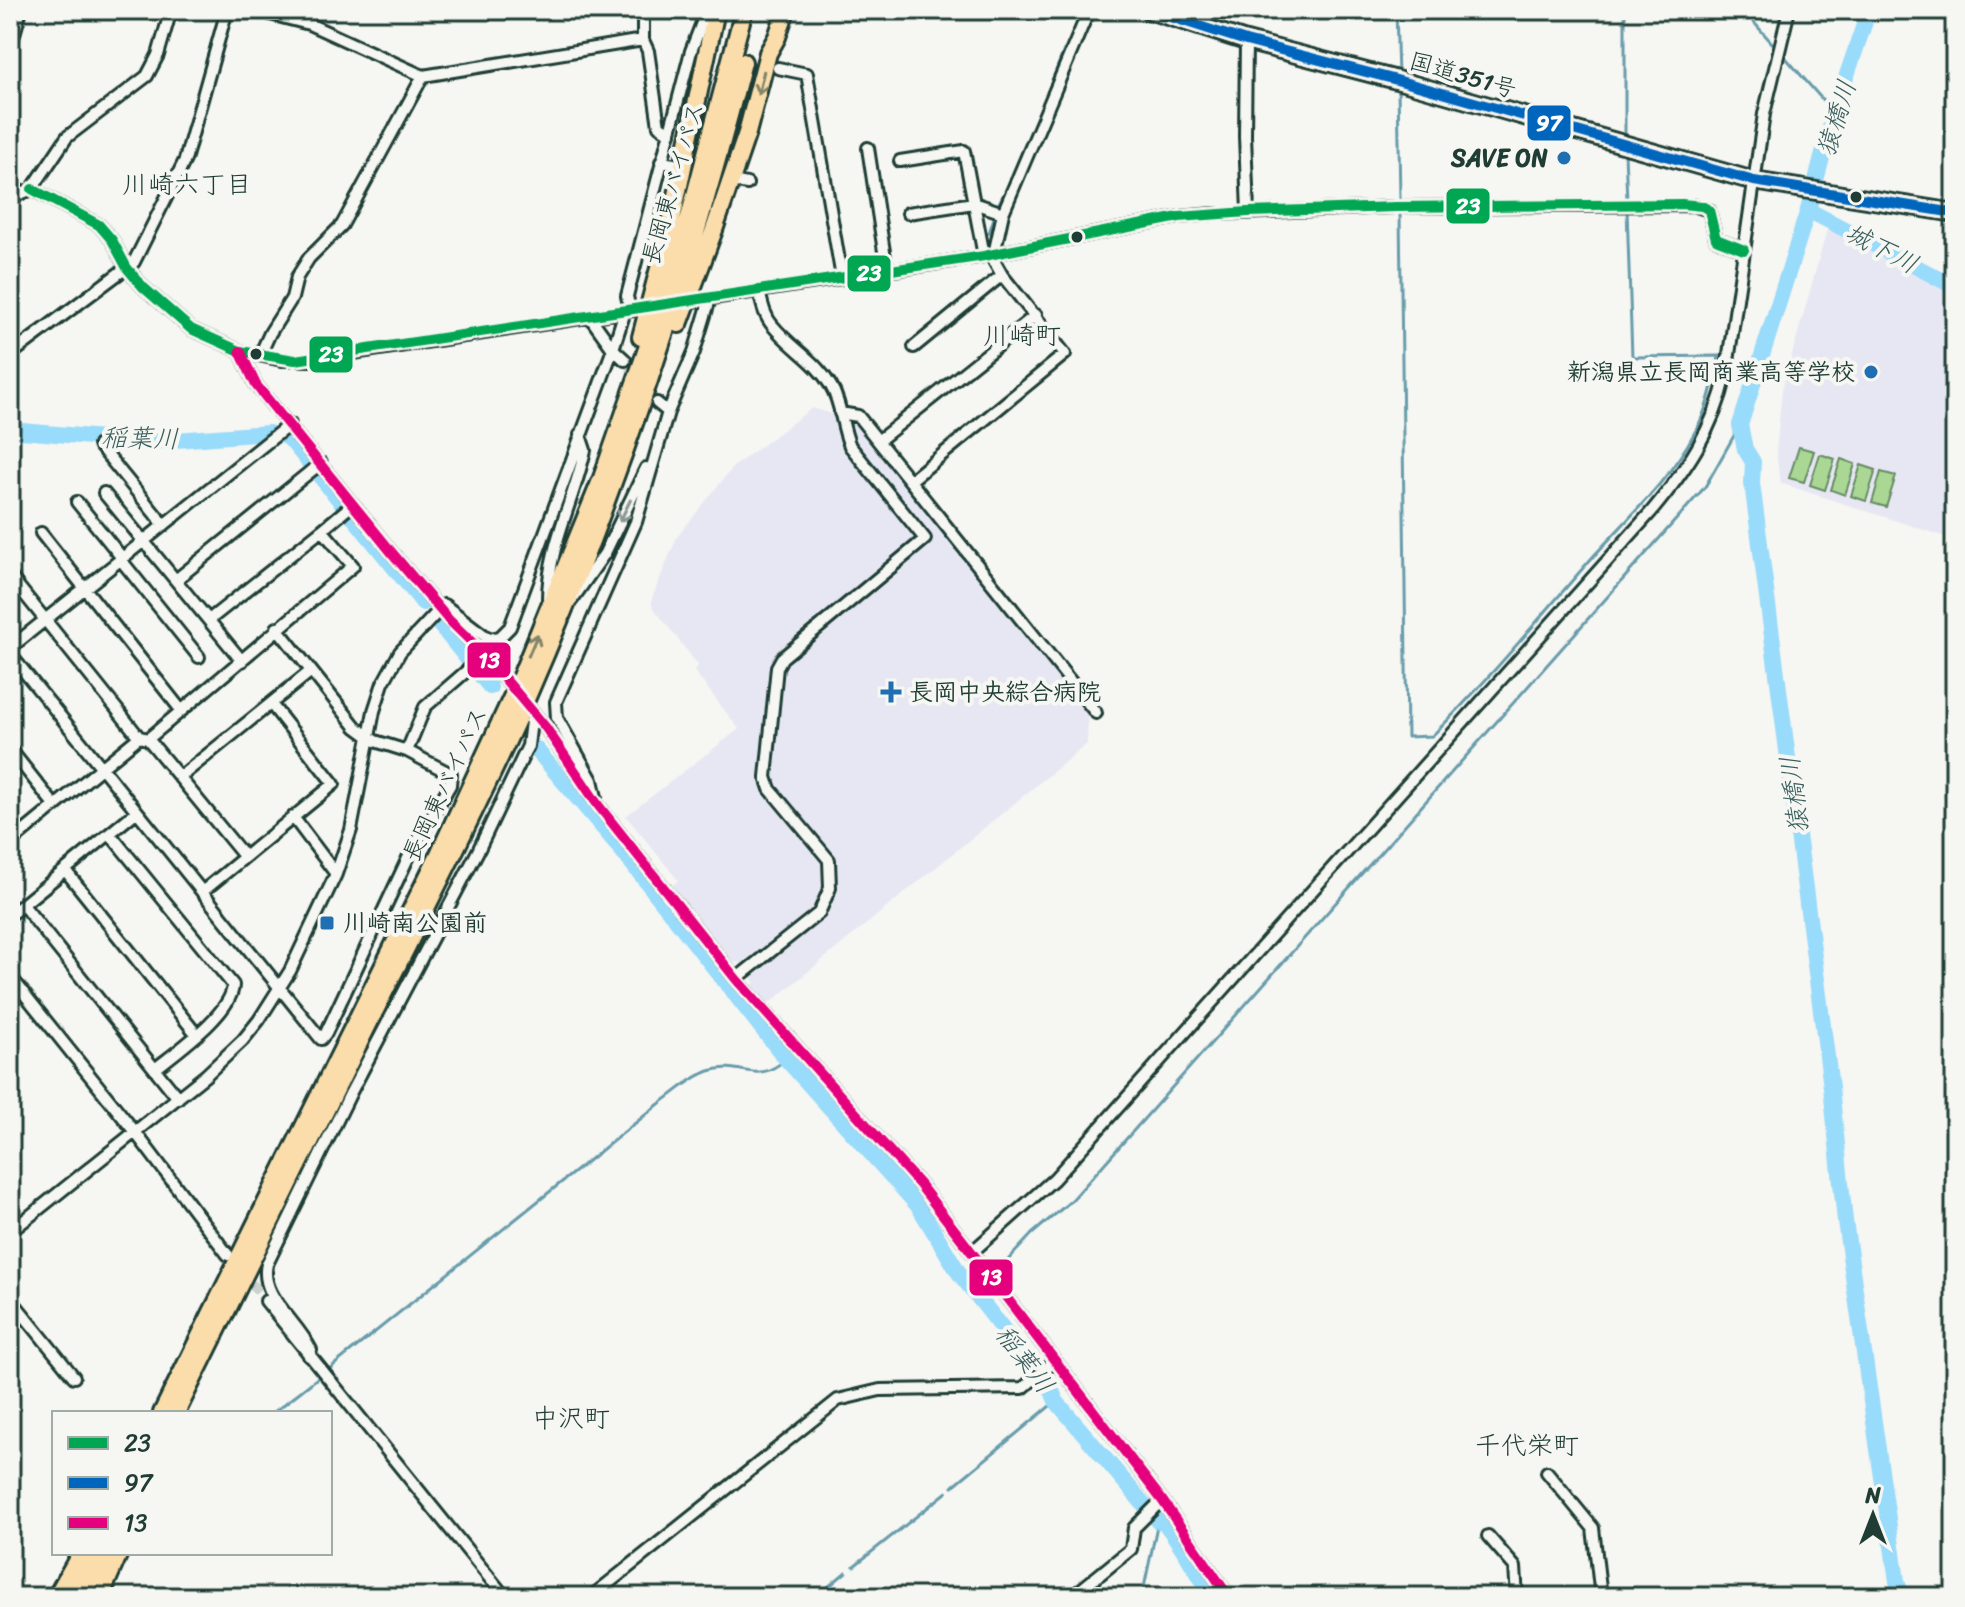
<svg xmlns="http://www.w3.org/2000/svg" width="1965" height="1607" viewBox="0 0 1965 1607" font-family="Sriracha,'Klee One',sans-serif">
  <style>
    .built { fill: #e7e7f4 }
    .green { fill: #abd795; stroke: #658a64; stroke-width: 2 }
    .lines { fill: none; stroke-linecap: round; stroke-linejoin: round }
    .stream { stroke: #689cab; stroke-width: 3 }
    .river { stroke: #98dbfa; stroke-width: 16 }
    .minor-tunnel { stroke: #cbd1cc; stroke-width: 10; stroke-dasharray: 10 5; stroke-linecap: butt }
    .minor-casing { stroke: #1f3d34; stroke-width: 16 }
    .highway-casing { stroke: #1f3d34; stroke-width: 22 }
    .minor { stroke: #f6f6f2; stroke-width: 10 }
    .highway { stroke: #fbddab; stroke-width: 16 }
    .bus-1-casing { stroke: #f6f6f2; stroke-width: 16 }
    .bus-2-casing { stroke: #f6f6f2; stroke-width: 16 }
    .bus-3-casing { stroke: #f6f6f2; stroke-width: 16 }
    .bus-1 { stroke: #00a651; stroke-width: 10 }
    .bus-2 { stroke: #0065bd; stroke-width: 10 }
    .bus-3 { stroke: #e5007d; stroke-width: 10 }
    .oneway { stroke: #82856a }
    .oneway2 { stroke: #8a9a93 }
    .poi-dot { fill: #1f6fb2; stroke: #f6f6f2; stroke-width: 3 }
    .bus-dot { fill: #1f3d34; stroke: #f6f6f2; stroke-width: 3 }
    .labels { text-anchor: middle; dominant-baseline: central; stroke-width: 8; stroke-linejoin: round; paint-order: stroke }
    .street-label { font-size: 24px; fill: #1f3d34; stroke: #f6f6f2 }
    .poi-label { font-size: 24px; font-weight: bold; fill: #1f3d34; stroke: #f6f6f2; text-anchor: end }
    .water-label { font-size: 26px; font-style: italic; fill: #375d5c; stroke: #f6f6f2 }
    .neighbourhood-label { font-size: 26px; fill: #1f3d34; stroke: #f6f6f2 }
    .line-badge { stroke: #f6f6f2; stroke-width: 3 }
    .badge-label { font-size: 22px; text-anchor: middle; font-weight: bold; fill: #fff }
  </style>
  <rect width="100%" height="100%" fill="#f6f6f2"/>
  <filter id="ink" filterUnits="userSpaceOnUse"><feTurbulence type="fractalNoise" baseFrequency=".0125" numOctaves="2"/><feDisplacementMap in="SourceGraphic" scale="16" xChannelSelector="R" yChannelSelector="G"/><feConvolveMatrix kernelMatrix="1 2 1 2 8 2 1 2 1" color-interpolation-filters="sRGB"/></filter>
  <g filter="url(#ink)">
    <path class="built" d="M1831,216L1903,259L1955,285V540L1780,483L1776,451L1782,390Z
      M812,408L856,421L1088,713L1087,744L771,1002H764L753,989L754,981L739,963L732,962L672,886L678,880L626,816L739,729L694,671L698,665L652,606V598L677,537L733,467Z"/>
    <path class="green" d="M1799,447L1814,451L1804,482L1789,478Z
      M1820,454L1835,459L1825,490L1810,485Z
      M1841,459L1855,464L1845,495L1831,490Z
      M1861,465L1876,470L1866,501L1851,496Z
      M1881,472L1896,476L1886,507L1872,503Z"/>
    <g class="lines">
      <path class="stream" d="M1396,10L1398,76
        M1625,10V137
        M1743,10L1772,43
        M1786,58L1834,113
        M1398,87L1400,199
        M1030,137L1064,50
        M1625,153L1627,201
        M998,205L1013,177
        M1400,212L1407,737L1432,736C1489,680 1539,618 1591,559C1627,519 1670,480 1695,432C1708,409 1713,382 1719,356L1632,357L1627,209
        M989,233L994,218
        M994,1275L1032,1234L1072,1200L1705,487L1740,425
        M975,1295L989,1280
        M273,1413L320,1376
        M953,1486L1056,1401
        M854,1566L947,1492
        M512,1597L329,1369L659,1104C675,1093 695,1074 713,1070C743,1062 756,1086 786,1059
        M816,1597L846,1572
        M1142,1597L1158,1521"/>
      <path class="river" d="M1869,10L1834,113L1808,210L1740,425L1745,449L1753,462L1752,483L1831,1087L1845,1221L1897,1581L1902,1597
        M1808,210L1955,287
        M10,430L149,442L269,433
        M286,437L289,438L423,603
        M439,624L490,687
        M535,748L616,843L786,1059L919,1207L959,1273L1052,1391L1056,1401L1158,1521H1163C1183,1545 1195,1572 1214,1597"/>
      <path class="minor-tunnel" d="M625,360L657,403
        M242,1272L266,1301"/>
      <g class="minor-casing">
        <path id="minor" d="M254,10L309,24L423,76L643,40
          M643,10V40L648,51L659,126L670,133
          M1246,41L1245,136L1248,212
          M10,48L21,10
          M778,68L807,74L842,278
          M868,148L887,271
          M900,161L964,151L984,256
          M661,162L674,164
          M737,182L747,184
          M32,189L99,225L112,240L127,268L143,287L191,329L240,351L282,360H308L640,309
          M10,198L32,189L67,137L147,76L158,55L171,10
          M908,213L974,203L1003,213
          M694,301L984,256L1179,217L1213,214L1396,207L1693,205L1709,210L1716,239L1744,250
          M590,317L613,349L625,360
          M914,347L1002,275
          M240,351L256,385L393,554L448,619L485,655L546,728L598,805L736,979L920,1185L1162,1500L1229,1597
          M10,355L134,262L185,160L227,10
          M260,355L270,333L292,298L297,277L309,258L342,225L423,76
          M657,403L668,412
          M840,413L858,416L1096,713
          M878,441L1036,315
          M99,445L164,525
          M910,481L1065,354L1002,275L993,259L1003,213L1089,10
          M104,493L242,661
          M77,502L123,559
          M41,533L181,710
          M121,560L199,657
          M10,576L139,737
          M177,579L321,463
          M548,599C548,546 574,501 585,450L580,435
          M572,600L605,553L646,468
          M209,620L322,530
          M10,648L290,424
          M10,654L321,1039L326,1033L409,856L450,785L451,774L407,751L375,741L356,727L277,628
          M148,739L244,856
          M10,749L55,806
          M407,751L425,707L485,655
          M180,777L311,671
          M596,797L592,780L557,718L556,702L636,522L668,412L694,352L710,299
          M293,817L336,874
          M110,834L233,985C232,1013 176,1052 155,1069
          M10,843L139,737L148,739L353,566L322,530L352,505
          M65,870L197,1035
          M202,892L334,784L271,704
          M23,905L178,1098
          M10,915L136,812
          M10,976L135,1132L228,1255
          M736,979L819,913L830,888L829,860L770,789L766,777L777,667L782,658L925,539L850,446C841,426 842,404 831,386C816,361 791,348 773,326C764,316 762,303 759,291
          M10,1232L206,1075L243,1040L259,1020L290,971L336,874L351,830L374,711L383,683L400,652L444,605L489,639L500,637L510,627L613,349L625,311L629,306L627,296L691,51L707,10
          M972,1252L1054,1179L1651,512C1686,470 1714,429 1726,375L1764,114L1789,10
          M10,1298L74,1377
          M266,1301L505,1597
          M309,1356L311,1350C297,1320 259,1296 267,1264L351,1092L479,849L528,746L532,713
          M1547,1472L1593,1528L1601,1597
          M1488,1536L1515,1567L1517,1597
          M591,1597L838,1400L880,1390L1023,1388L1055,1361
          M1072,1597L1131,1549L1134,1528L1162,1500"/>
      </g>
      <g class="highway-casing">
        <path id="highway" d="M1149,10L1246,41L1393,79L1754,181L1955,213
          M679,324L714,230L747,133L768,53L777,37L786,10
          M641,337L672,219L716,10
          M162,1413L440,852L515,691L602,478L656,323L689,218L744,10
          M176,1413C249,1265 322,1118 395,970C439,882 484,794 524,704C615,496 687,282 743,62
          M56,1597L81,1553
          M71,1597L93,1553
          M84,1597L106,1553
          M100,1597L119,1553"/>
      </g>
      <use href="#minor" class="minor"/>
      <use href="#highway" class="highway"/>
      <g class="bus-1-casing">
        <path id="bus-1" d="M32,189L99,225L112,240L127,268L143,287L191,329L240,351L295,360L984,256L1179,217L1248,212L1396,207L1682,204L1702,206L1709,210L1716,239L1744,250"/>
      </g>
      <g class="bus-2-casing">
        <path id="bus-2" d="M1149,10L1246,41L1393,79L1754,181L1955,213"/>
      </g>
      <g class="bus-3-casing">
        <path id="bus-3" d="M240,351L256,385L393,554L448,619L485,655L546,728L598,805L736,979L920,1185L1162,1500L1229,1597"/>
      </g>
      <use href="#bus-1" class="bus-1"/>
      <use href="#bus-2" class="bus-2"/>
      <use href="#bus-3" class="bus-3"/>
    </g>
    <defs><path id="oneway-shaft" d="M-6 0H5M1.5-3L5.5 0L1.5 3" fill="none" stroke-width="1.6" stroke-linecap="round" stroke-linejoin="round" transform="scale(2)"/></defs>
    <g class="oneway">
      <use href="#oneway-shaft" transform="translate(761 83) rotate(103)"/>
      <use href="#oneway-shaft" transform="translate(533 645) rotate(-67)"/>
    </g>
    <use class="oneway2" href="#oneway-shaft" transform="translate(625 511) rotate(116)"/>
  </g>
  <g class="poi-dot">
    <circle cx="1564" cy="158" r="8"/>
    <circle cx="1871" cy="372" r="8"/>
    <path d="M887 680h8v8h8v8h-8v8h-8v-8h-8v-8h8z"/>
    <rect x="319" y="915" width="16" height="16" rx="4"/>
  </g>
  <g class="bus-dot">
    <circle cx="1856" cy="197" r="7"/>
    <circle cx="1077" cy="237" r="7"/>
    <circle cx="256" cy="354" r="7"/>
  </g>
  <g class="labels">
    <g class="street-label">
      <text transform="translate(1463 75) rotate(16)">国道351号</text>
      <text transform="translate(673 183) rotate(-74)">長岡東バイパス</text>
      <text transform="translate(445 784) rotate(-65)">長岡東バイパス</text>
    </g>
    <g class="poi-label">
      <text x="1548" y="158">SAVE ON</text>
      <text x="1855" y="372">新潟県立長岡商業高等学校</text>
      <text x="909" y="692" text-anchor="start">長岡中央綜合病院</text>
      <text x="343" y="923" text-anchor="start">川崎南公園前</text>
    </g>
    <g class="water-label">
      <text transform="translate(1836 118) rotate(-73)">猿橋川</text>
      <text transform="translate(1882 248) rotate(28)">城下川</text>
      <text transform="translate(140 438) rotate(1)">稲葉川</text>
      <text transform="translate(1794 795) rotate(-97)">猿橋川</text>
      <text transform="translate(1025 1359) rotate(53)">稲葉川</text>
    </g>
    <g class="neighbourhood-label">
      <text x="187" y="184">川崎六丁目</text>
      <text x="1022" y="335">川崎町</text>
      <text x="571" y="1418">中沢町</text>
      <text x="1527" y="1445">千代栄町</text>
    </g>
  </g>
  <g class="line-badge">
    <rect x="1526" y="104" width="46" height="38" rx="8" fill="#0065bd"/>
    <rect x="1445" y="187" width="46" height="38" rx="8" fill="#00a651"/>
    <rect x="846" y="254" width="46" height="39" rx="8" fill="#00a651"/>
    <rect x="308" y="335" width="46" height="39" rx="8" fill="#00a651"/>
    <rect x="466" y="641" width="46" height="38" rx="8" fill="#e5007d"/>
    <rect x="968" y="1258" width="46" height="39" rx="8" fill="#e5007d"/>
  </g>
  <g class="badge-label">
    <text x="1549" y="131">97</text>
    <text x="1468" y="214">23</text>
    <text x="869" y="281">23</text>
    <text x="331" y="362">23</text>
    <text x="489" y="668">13</text>
    <text x="991" y="1285">13</text>
  </g>
  <rect width="1965" height="1607" fill="none" stroke="#f6f6f2" stroke-width="40"/>
  <rect x="20" y="20" width="1925" height="1567" fill="none" stroke="#1f3d34" stroke-width="3" filter="url(#ink)"/>
  <rect x="52" y="1411" width="280" height="144" fill="#f6f6f2" stroke="#a0aca6" stroke-width="2"/>
  <rect x="68" y="1437" width="40" height="12" fill="#00a651" stroke="#a0aca6" stroke-width="2"/>
  <text x="124" y="1451" font-size="24" fill="#1f3d34">23</text>
  <rect x="68" y="1477" width="40" height="12" fill="#0065bd" stroke="#a0aca6" stroke-width="2"/>
  <text x="124" y="1491" font-size="24" fill="#1f3d34">97</text>
  <rect x="68" y="1517" width="40" height="12" fill="#e5007d" stroke="#a0aca6" stroke-width="2"/>
  <text x="124" y="1531" font-size="24" fill="#1f3d34">13</text>
  <g transform="translate(1873 1515)" stroke="#f6f6f2" stroke-width="6" paint-order="stroke">
  <path d="M0-6L14 30L0 20L-14 30Z" fill="#1f3d34"/>
  <text y="-12" font-size="22" font-weight="bold" text-anchor="middle" fill="#1f3d34">N</text>
  </g>
</svg>
